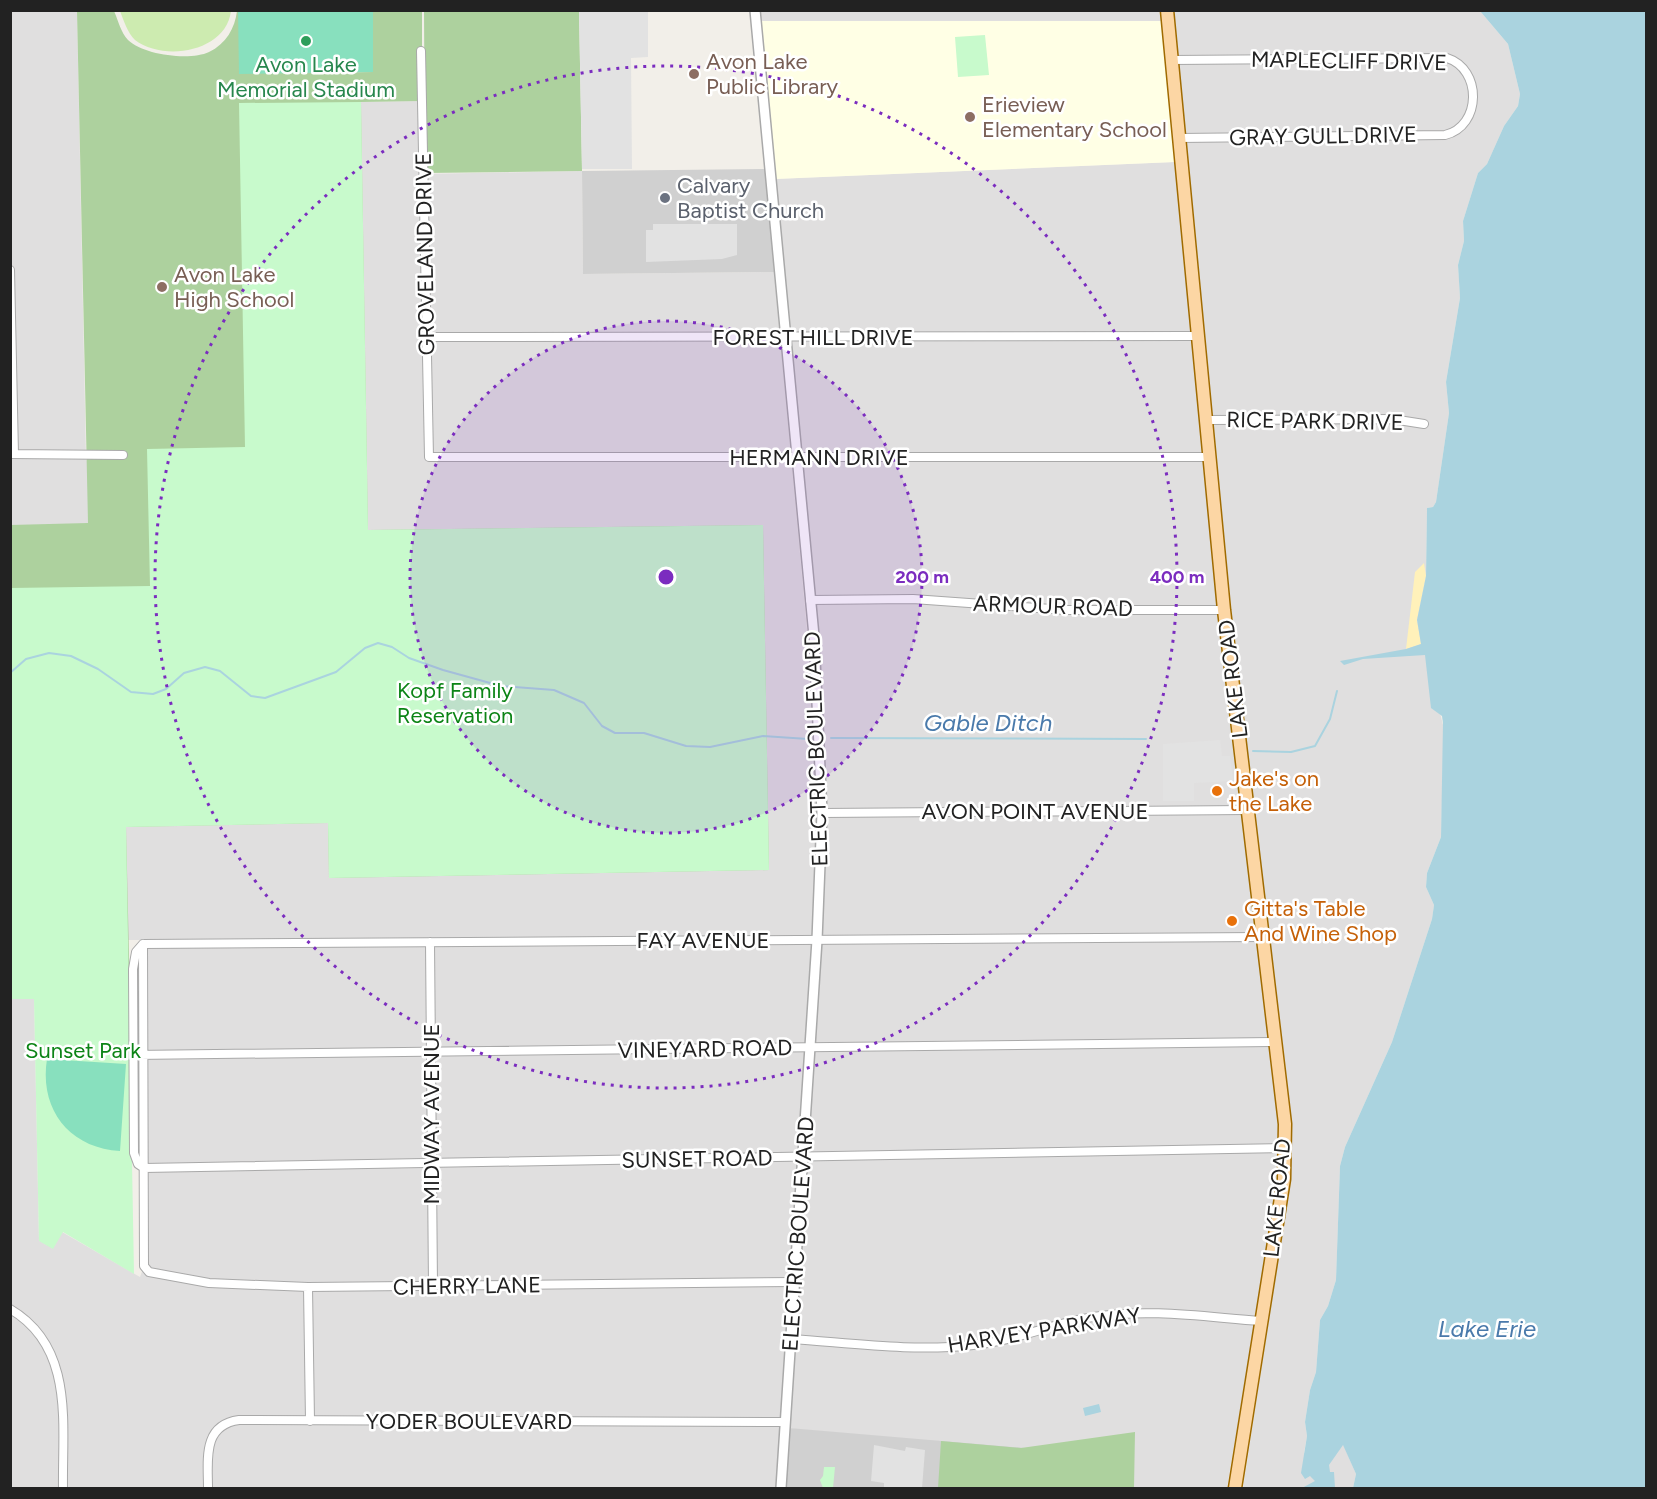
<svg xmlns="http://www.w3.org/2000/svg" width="1657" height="1499" viewBox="0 0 1657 1499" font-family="Figtree,sans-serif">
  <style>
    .residential { fill: #e0dfdf }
    .education { fill: #ffffe5 }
    .religious { fill: #d0d0d0 }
    .grass { fill: #cdebb0 }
    .forest { fill: #add19e }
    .sand { fill: #fff1ba }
    .park { fill: #c8facc }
    .pitch { fill: #88e0be }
    .parking { fill: #e2e2e2 }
    .water { fill: #aad3df }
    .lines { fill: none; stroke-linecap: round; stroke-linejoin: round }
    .stream { stroke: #aad3df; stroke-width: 2 }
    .minor-casing { stroke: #a9a9a9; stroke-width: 10 }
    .tertiary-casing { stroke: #a9a9a9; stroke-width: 12 }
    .primary-casing { stroke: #a06b00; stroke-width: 15 }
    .minor { stroke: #fff; stroke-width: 8 }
    .tertiary { stroke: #fff; stroke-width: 9 }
    .primary { stroke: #fcd6a4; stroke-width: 12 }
    .ring { fill: none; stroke: #7b2cbf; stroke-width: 3; stroke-dasharray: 3 6 }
    .leisure-dot { fill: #2e9e5b; stroke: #fff; stroke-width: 2 }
    .education-dot { fill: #8d6e63; stroke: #fff; stroke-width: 2 }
    .worship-dot { fill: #6b7280; stroke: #fff; stroke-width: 2 }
    .food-dot { fill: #e8710a; stroke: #fff; stroke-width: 2 }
    .labels { text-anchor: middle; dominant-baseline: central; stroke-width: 5; stroke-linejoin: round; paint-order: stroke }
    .education-label { font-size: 22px; fill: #785e54; stroke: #fff; text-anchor: start }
    .street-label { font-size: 22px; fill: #222; stroke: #fff }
    .leisure-label { font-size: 22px; fill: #27864d; stroke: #fff }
    .worship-label { font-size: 22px; fill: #5b616d; stroke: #fff; text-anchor: start }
    .park-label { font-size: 22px; fill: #0c8416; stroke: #fff }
    .food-label { font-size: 22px; fill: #c56008; stroke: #fff; text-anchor: start }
    .water-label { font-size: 24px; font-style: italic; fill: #4a7aab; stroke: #fff }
    .centre { fill: #7b2cbf; stroke: #fff; stroke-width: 3 }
    .ring-label { font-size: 18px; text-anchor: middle; font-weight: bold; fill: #7b2cbf; stroke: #fff; stroke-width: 5; stroke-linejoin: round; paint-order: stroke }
  </style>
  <rect width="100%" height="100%" fill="#f2efe9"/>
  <path class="residential" d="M1160,10L1161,21H761L760,11Z
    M10,11H77L86,459L150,587L11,588Z
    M1174,11H1480L1508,44L1520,94L1518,106L1504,126L1487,164L1478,173L1463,221L1464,241L1458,265L1460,298L1446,382L1449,413L1436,502L1433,507L1427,508L1426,576L1417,621L1444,729L1441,837L1427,873L1426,887L1434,905L1432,919L1392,1042L1345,1147L1340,1166L1336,1280L1328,1306L1320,1320L1316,1372L1310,1390L1305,1422L1307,1436L1304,1453L1343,1444L1356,1474L1353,1488H1243L1291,1177V1112L1235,648Z
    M422,101L423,174L582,171L583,274L774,272L812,684L816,802L813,930L776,1488H11L10,999L34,998L39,1241L62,1232L140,1277L148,1255L145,940H128L126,827L328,823L329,878L763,525L368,531L361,102Z
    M1175,162L1217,598L1279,1125L1277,1186L1227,1488H1134V1485L789,1428L827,828L825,746L817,635L775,179Z"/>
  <path class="education" d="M761,21H1161L1175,162L775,179Z"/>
  <path class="religious" d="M765,169L774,272L583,274L582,171Z
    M789,1428L1119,1456V1484L1134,1485V1488H785Z"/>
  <path class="grass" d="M120,11V10L231,11C226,52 164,62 135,40C128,34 123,19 120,11Z"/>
  <path class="forest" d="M77,11H114C118,20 121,33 128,40C143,55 190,61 209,52C226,44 235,28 237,11H247L301,73L373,72V11H422V101L361,102L368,530L763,525L769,870L329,878L328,823L126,827L130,997L11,999L10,525L88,523Z
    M424,11H579L582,171L425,173Z
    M1135,1432L1134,1488H938L941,1441L1021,1448Z"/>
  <path class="sand" d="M1424,563L1426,576L1417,620L1421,644L1406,649L1415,572Z"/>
  <path class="park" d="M985,35L989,75L958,77L955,37Z
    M361,102L368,530L763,525L769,870L329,878L328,823L126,827L134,1274L63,1232L53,1249L39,1241L34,999H11L10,588L150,586L147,449L245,447L239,103Z
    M824,1467H835L833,1488H823L820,1480L823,1476Z"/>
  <path class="pitch" d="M238,11H373V72L239,74Z
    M47,1059L126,1064L120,1151C69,1148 39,1109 47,1059Z"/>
  <path class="parking" d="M579,11H648V57L631,58L632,169H582Z
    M653,224H737V255L722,259L646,262V230H653Z
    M1220,740L1222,756H1230L1233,781L1194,783V801H1163V744Z
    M874,1445L905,1451L906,1447L925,1450L922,1488H884V1483L871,1481Z"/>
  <path class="water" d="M1480,11H1646V1488H1353L1356,1474L1343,1445L1329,1465L1330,1472H1334L1335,1488H1302L1315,1481L1310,1476L1305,1479L1301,1473L1307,1436L1305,1422L1310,1390L1316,1372L1320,1320L1328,1306L1336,1280L1340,1166L1345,1147L1392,1042L1432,919L1434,905L1426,887L1427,873L1441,837L1443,723L1442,716L1431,708L1425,655L1363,659L1344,665L1340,661L1406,649L1421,644L1417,620L1426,576L1427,508L1433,507L1436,502L1449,413L1446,382L1460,298L1458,265L1464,241L1463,221L1478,173L1487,164L1504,126L1518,106L1520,94L1508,44Z
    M1099,1404L1101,1412L1085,1416L1083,1408Z"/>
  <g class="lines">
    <path class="stream" d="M10,673L26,659L49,653L71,656L98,669L131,692L153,694L166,689L184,673L205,667L220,671L251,696L265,698L336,672L365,648L378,643L392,647L409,658L443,670L501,686L554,690L584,703L602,726L615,733H644L686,746L710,747L763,736L808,739
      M831,738L1146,739
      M1253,751L1291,752L1315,746L1330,719L1337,691"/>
    <g class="minor-casing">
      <path id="minor" d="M421,51L429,457H1209
        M1171,60L1447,58C1482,69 1482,126 1445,135L1179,138
        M10,270L14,454
        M428,337L1197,336
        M1206,420L1392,419L1424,424
        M10,454L123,455
        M810,600L913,599L1066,610H1224
        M822,813L1248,810
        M430,942L433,1286
        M143,944L1263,937
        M143,944L144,1266L149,1272L209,1283L308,1287L794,1282
        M143,944L136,952L133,969L134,1153L138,1164L144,1168
        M134,1055L1276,1042
        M144,1168L1286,1148
        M308,1287L310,1421
        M10,1309C75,1347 62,1424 63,1488
        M791,1339C851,1343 913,1352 973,1345C1014,1341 1052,1324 1093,1317C1149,1308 1205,1317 1261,1321
        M208,1488C208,1460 202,1425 239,1420L785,1422"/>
    </g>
    <g class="tertiary-casing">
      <path id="tertiary" d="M755,10L814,636L822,813L817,940L781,1488"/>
    </g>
    <g class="primary-casing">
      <path id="primary" d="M1167,10L1224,610L1285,1124L1284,1179L1235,1488"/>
    </g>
    <use href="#minor" class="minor"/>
    <use href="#tertiary" class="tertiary"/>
    <use href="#primary" class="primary"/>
  </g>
  <circle cx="666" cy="577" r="256" fill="#7b2cbf" fill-opacity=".12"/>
  <g class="ring">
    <circle cx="666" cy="577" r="256"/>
    <circle cx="666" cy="577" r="511"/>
  </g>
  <circle class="leisure-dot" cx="306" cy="41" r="6"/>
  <g class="education-dot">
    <circle cx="694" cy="74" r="6"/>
    <circle cx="970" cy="117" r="6"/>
    <circle cx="162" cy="287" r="6"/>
  </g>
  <circle class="worship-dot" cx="665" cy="198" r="6"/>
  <g class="food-dot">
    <circle cx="1217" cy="791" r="6"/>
    <circle cx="1232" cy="921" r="6"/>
  </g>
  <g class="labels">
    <g class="education-label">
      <text x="706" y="61">Avon Lake<tspan x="706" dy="25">Public Library</tspan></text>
      <text x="982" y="104">Erieview<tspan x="982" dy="25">Elementary School</tspan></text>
      <text x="174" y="274">Avon Lake<tspan x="174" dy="25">High School</tspan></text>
    </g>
    <g class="street-label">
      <text transform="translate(1349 61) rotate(1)">MAPLECLIFF DRIVE</text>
      <text transform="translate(1323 136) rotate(-1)">GRAY GULL DRIVE</text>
      <text transform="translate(425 254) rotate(-91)">GROVELAND DRIVE</text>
      <text x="813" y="337">FOREST HILL DRIVE</text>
      <text transform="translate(1315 421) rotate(1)">RICE PARK DRIVE</text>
      <text x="819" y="457">HERMANN DRIVE</text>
      <text transform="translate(1053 606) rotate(2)">ARMOUR ROAD</text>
      <text transform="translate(1233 679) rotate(-97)">LAKE ROAD</text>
      <text transform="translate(816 749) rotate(-92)">ELECTRIC BOULEVARD</text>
      <text x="1035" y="811">AVON POINT AVENUE</text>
      <text x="703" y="940">FAY AVENUE</text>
      <text transform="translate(705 1049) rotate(-1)">VINEYARD ROAD</text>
      <text transform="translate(431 1114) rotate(-90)">MIDWAY AVENUE</text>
      <text transform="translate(697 1159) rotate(-1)">SUNSET ROAD</text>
      <text transform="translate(1277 1198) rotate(-84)">LAKE ROAD</text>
      <text transform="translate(798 1234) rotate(-86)">ELECTRIC BOULEVARD</text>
      <text transform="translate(467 1286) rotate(-1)">CHERRY LANE</text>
      <text transform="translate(1044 1330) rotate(-9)">HARVEY PARKWAY</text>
      <text x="469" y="1421">YODER BOULEVARD</text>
    </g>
    <g class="leisure-label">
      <text x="306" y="64">Avon Lake<tspan x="306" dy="25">Memorial Stadium</tspan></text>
    </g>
    <g class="worship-label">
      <text x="677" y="185">Calvary<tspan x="677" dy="25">Baptist Church</tspan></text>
    </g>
    <g class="park-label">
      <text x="455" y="690">Kopf Family<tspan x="455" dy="25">Reservation</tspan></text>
      <text x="83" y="1050">Sunset Park</text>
    </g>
    <g class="food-label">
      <text x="1229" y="778">Jake's on<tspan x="1229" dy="25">the Lake</tspan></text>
      <text x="1244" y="908">Gitta's Table<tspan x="1244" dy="25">And Wine Shop</tspan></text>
    </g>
    <g class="water-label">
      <text x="988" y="722">Gable Ditch</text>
      <text x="1487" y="1328">Lake Erie</text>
    </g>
  </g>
  <circle cx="666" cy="577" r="9" class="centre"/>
  <g class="ring-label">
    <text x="922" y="583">200 m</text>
    <text x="1177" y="583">400 m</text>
  </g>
  <rect width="1657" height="1499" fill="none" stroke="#222222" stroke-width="24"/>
</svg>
